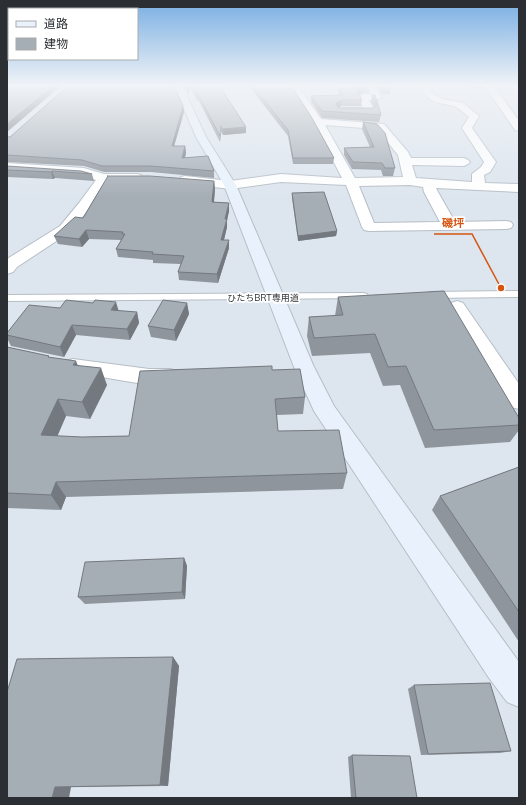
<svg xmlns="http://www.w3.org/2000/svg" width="526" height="805" viewBox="0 0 526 805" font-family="Mulish,'Noto Sans JP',sans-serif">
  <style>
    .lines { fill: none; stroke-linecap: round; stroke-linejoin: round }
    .lane-casing { stroke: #b6bec6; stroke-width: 2 }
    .street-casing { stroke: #b6bec6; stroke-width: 2 }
    .secondary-casing { stroke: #b6bec6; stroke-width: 2 }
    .lane { fill: #fff; fill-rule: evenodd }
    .street { fill: #fff; fill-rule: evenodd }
    .secondary { fill: #e9f2fc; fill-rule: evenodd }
    .wall { fill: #8e959c }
    .shaded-wall { fill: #74797f }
    .building { fill: #a5adb5; stroke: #74797f }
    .labels { text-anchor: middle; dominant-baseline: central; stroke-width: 3.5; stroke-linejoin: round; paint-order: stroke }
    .far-street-label { font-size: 9px; fill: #2b2e32; stroke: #fff }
    .leader { fill: none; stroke: #d55510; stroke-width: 1.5 }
    .callout-dot { fill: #d55510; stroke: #fff; stroke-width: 1.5 }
    .callout-label { font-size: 11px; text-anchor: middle; font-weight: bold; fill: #d55510; stroke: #fff; stroke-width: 3.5; stroke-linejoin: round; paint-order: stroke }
  </style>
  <rect width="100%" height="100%" fill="#dde5ee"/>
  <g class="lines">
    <g class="lane-casing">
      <path id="lane" d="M519,291V297L429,298L424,295L429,292Z
        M363,293L367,294L368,296L367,298L7,301V295Z"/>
    </g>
    <g class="street-casing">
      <path id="street" d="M289,85H297L321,119L384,124L408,152L411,158H464L468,160L470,162L468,164L464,166L412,165L416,178L472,182V174L481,167L484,162L462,128L469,117C465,114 460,109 456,107C435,100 432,107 419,85H427L433,94L442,99L463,103L479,116L472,128L496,162L490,172L484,175L485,183L519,184V192L436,188L438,192L455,222L506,221L511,222L513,225L511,228L506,229L369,231L364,230L362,227L346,185L281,182L230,189L181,183L179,180L181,177L185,176L230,181L281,174L342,178L313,122ZM325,125L377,129L398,155L403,177L355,178ZM410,185L423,187L424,192L440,222L374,223L359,186Z
        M366,85H374L382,97L377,100H369L374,111L372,113H340L338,111L343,108H363L358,97L363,94H371Z
        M484,85H493L519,121V131L515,130Z
        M7,163L84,168L104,174H137L141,175L143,178L141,181L137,182H107L89,209L70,232L17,267L13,272L7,274V259L60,226L79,203L96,180L83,176L7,171Z
        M457,301L463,303L519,384V409L511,407L448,307L451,303Z
        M73,359L149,369H170L177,371L180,376L177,381L170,383L149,385L66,371L63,366L66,361Z"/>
    </g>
    <g class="secondary-casing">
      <path id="secondary" d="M174,85H182L206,137L236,185L314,367L334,406L519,662V707L507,702L489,678L314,411L294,367L224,185L196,137Z"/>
    </g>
    <use href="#lane" class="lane"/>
    <use href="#street" class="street"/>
    <use href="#secondary" class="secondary"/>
  </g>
  <path class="wall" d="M184,85H219L246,133L223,135L221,132L220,142L198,99V102L190,88L188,95Z
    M248,85H291L334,158L333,164H293L288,136Z
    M351,85H369V86L368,92L362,93L359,95L362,100L361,106H341L339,108H373L374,107L371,102L372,95L381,115L379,122L322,118L311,102V96H338V94L339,88H353Z
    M376,85H390L391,87L390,94H382Z
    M455,85H486L485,88L456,87Z
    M183,106L184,112L174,146H185L186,153L185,158L214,171V178L151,172H104L84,166L7,162V137Z
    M363,122L395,168L393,176H383L381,170L352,169L344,155V148L370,147L362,129Z
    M7,166L92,174L94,181L55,178L53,179L7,177Z
    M107,176L214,181L215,189L214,202L229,211L227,220V227L224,240L229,248L218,283L179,280L178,272L181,264L153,263V260L118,257L116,249L121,240L89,239L82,247L58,244L54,236L83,218L107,178Z
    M292,193L337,231L336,236L298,241L292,198Z
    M338,297L519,418V430L510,442L425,448L400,385L383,386L370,353L312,356L307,336L309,317L335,316Z
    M187,303L189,314L176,341L151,337L148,326Z
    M119,311L137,312L139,323L130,340L76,335L64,357L11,346L7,338V333Z
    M7,347L49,356V357L78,365L107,385L90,419L66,416L57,436L82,437L129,436L272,370L305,397L303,414L277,415L278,431L347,473L343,489L66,497L61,510L7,508Z
    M519,467V642L432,510L440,496Z
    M184,558L187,566L185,599L85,604L78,597Z
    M173,657L179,666L168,786L71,787L7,798Z
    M414,685L511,751L500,753L421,755L408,689Z
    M352,755L417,798H351L348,757Z"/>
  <path class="shaded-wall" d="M54,85H62L7,132V124Z
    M189,85H190V88L188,95V89Z
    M363,86L362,93L357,97V90Z
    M342,100L341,106L335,110L336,103Z
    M183,106L184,112L172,153V146Z
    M221,126V132L220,142V136Z
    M246,127V133L223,135L222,129Z
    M185,146L186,153L183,165L182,158Z
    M52,171L55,178L53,179L51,172Z
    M214,181L215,189L213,210L212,202Z
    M229,203V211L227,220V227L222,248L221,240L225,219Z
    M86,230L89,239L82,247L79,239Z
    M337,231L336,236L298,241V236Z
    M229,240V248L218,283L217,274Z
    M116,302L119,312L111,310Z
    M187,303L189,314L176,341L174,330Z
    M137,312L139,323L130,340L127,329Z
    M72,325L76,335L64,357L60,347Z
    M76,361L83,378L73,365Z
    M101,368L107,385L90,419L82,402Z
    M58,399L66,416L51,451L41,435Z
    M56,482L66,497L61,510L51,495Z
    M184,558L187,566L185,599L182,592Z
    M173,657L179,666L168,786L160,785Z
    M55,787H71L69,798H52Z"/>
  <path class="building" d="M7,85H54L7,124Z
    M69,85H174L183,106L172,146H185L182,158L208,156L214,171L150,166H102L82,160L7,155V137H10Z
    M186,85H189L188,89Z
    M191,85H219L246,127L222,129L221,126L220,136L198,94L197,96Z
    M252,85H291L312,118L334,158H293L288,130Z
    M356,85H369V86H363L357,90L362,100H342L336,103V105L339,108H373L377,105L372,95H375L381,115L322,111L311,96L342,95L339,88H357Z
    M381,85H390L391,87H383Z
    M363,122L377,124L385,133L395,168H385L382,163L353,162L344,148L374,147Z
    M7,166L81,171L92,174L52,171L51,172L7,170Z
    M107,176H150L214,181L212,202L229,203L225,219H227L221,240H229L217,274L178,272L184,256L152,254L153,252L116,249L125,234H122L123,232L86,230L79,239L54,236L75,217L83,218L108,176Z
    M324,192L337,231L298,236L292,193Z
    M444,291L519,418V425L434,430L406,366L388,367L375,334L314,338L309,317L343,315L338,297Z
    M66,300L93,303L95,300L116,302L111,310L137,312L127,329L72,325L60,347L7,335V333L29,305L60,308Z
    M163,300L187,303L174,330L148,326Z
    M7,347L49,356L48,357L76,361L73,365L101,368L82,402L58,399L41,435L82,437L129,436L140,371L272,366V370L300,369L305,397L275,399L278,431L339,430L347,473L56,482L51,495L7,493Z
    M519,467V612L440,496Z
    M184,558L182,592L78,597L85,562Z
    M173,657L160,785L55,787L52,798H7V692L17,659Z
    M490,683L511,751L428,754L414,685Z
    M352,755L410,756L417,798H356Z"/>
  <linearGradient id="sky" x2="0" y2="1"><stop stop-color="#78aee2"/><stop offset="0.43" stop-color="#f0f3f7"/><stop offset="1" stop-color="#f0f3f7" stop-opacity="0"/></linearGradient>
  <rect width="526" height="198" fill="url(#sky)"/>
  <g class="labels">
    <g class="far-street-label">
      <text x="263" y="297">ひたちBRT専用道</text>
    </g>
  </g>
  <path class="leader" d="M501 288L472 234H434"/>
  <circle class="callout-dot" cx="501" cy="288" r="4"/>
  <g class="callout-label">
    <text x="453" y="227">磯坪</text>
  </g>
  <rect width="526" height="805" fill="none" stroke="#2b2e32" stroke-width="16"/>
  <rect x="8" y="8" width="130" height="52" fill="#ffffff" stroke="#aaabad"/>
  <rect x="16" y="21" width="20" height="6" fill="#e9f2fc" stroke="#aaabad"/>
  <text x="44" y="28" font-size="12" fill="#2b2e32">道路</text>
  <rect x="16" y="38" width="20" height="12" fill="#a5adb5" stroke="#aaabad"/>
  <text x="44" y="48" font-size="12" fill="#2b2e32">建物</text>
</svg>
